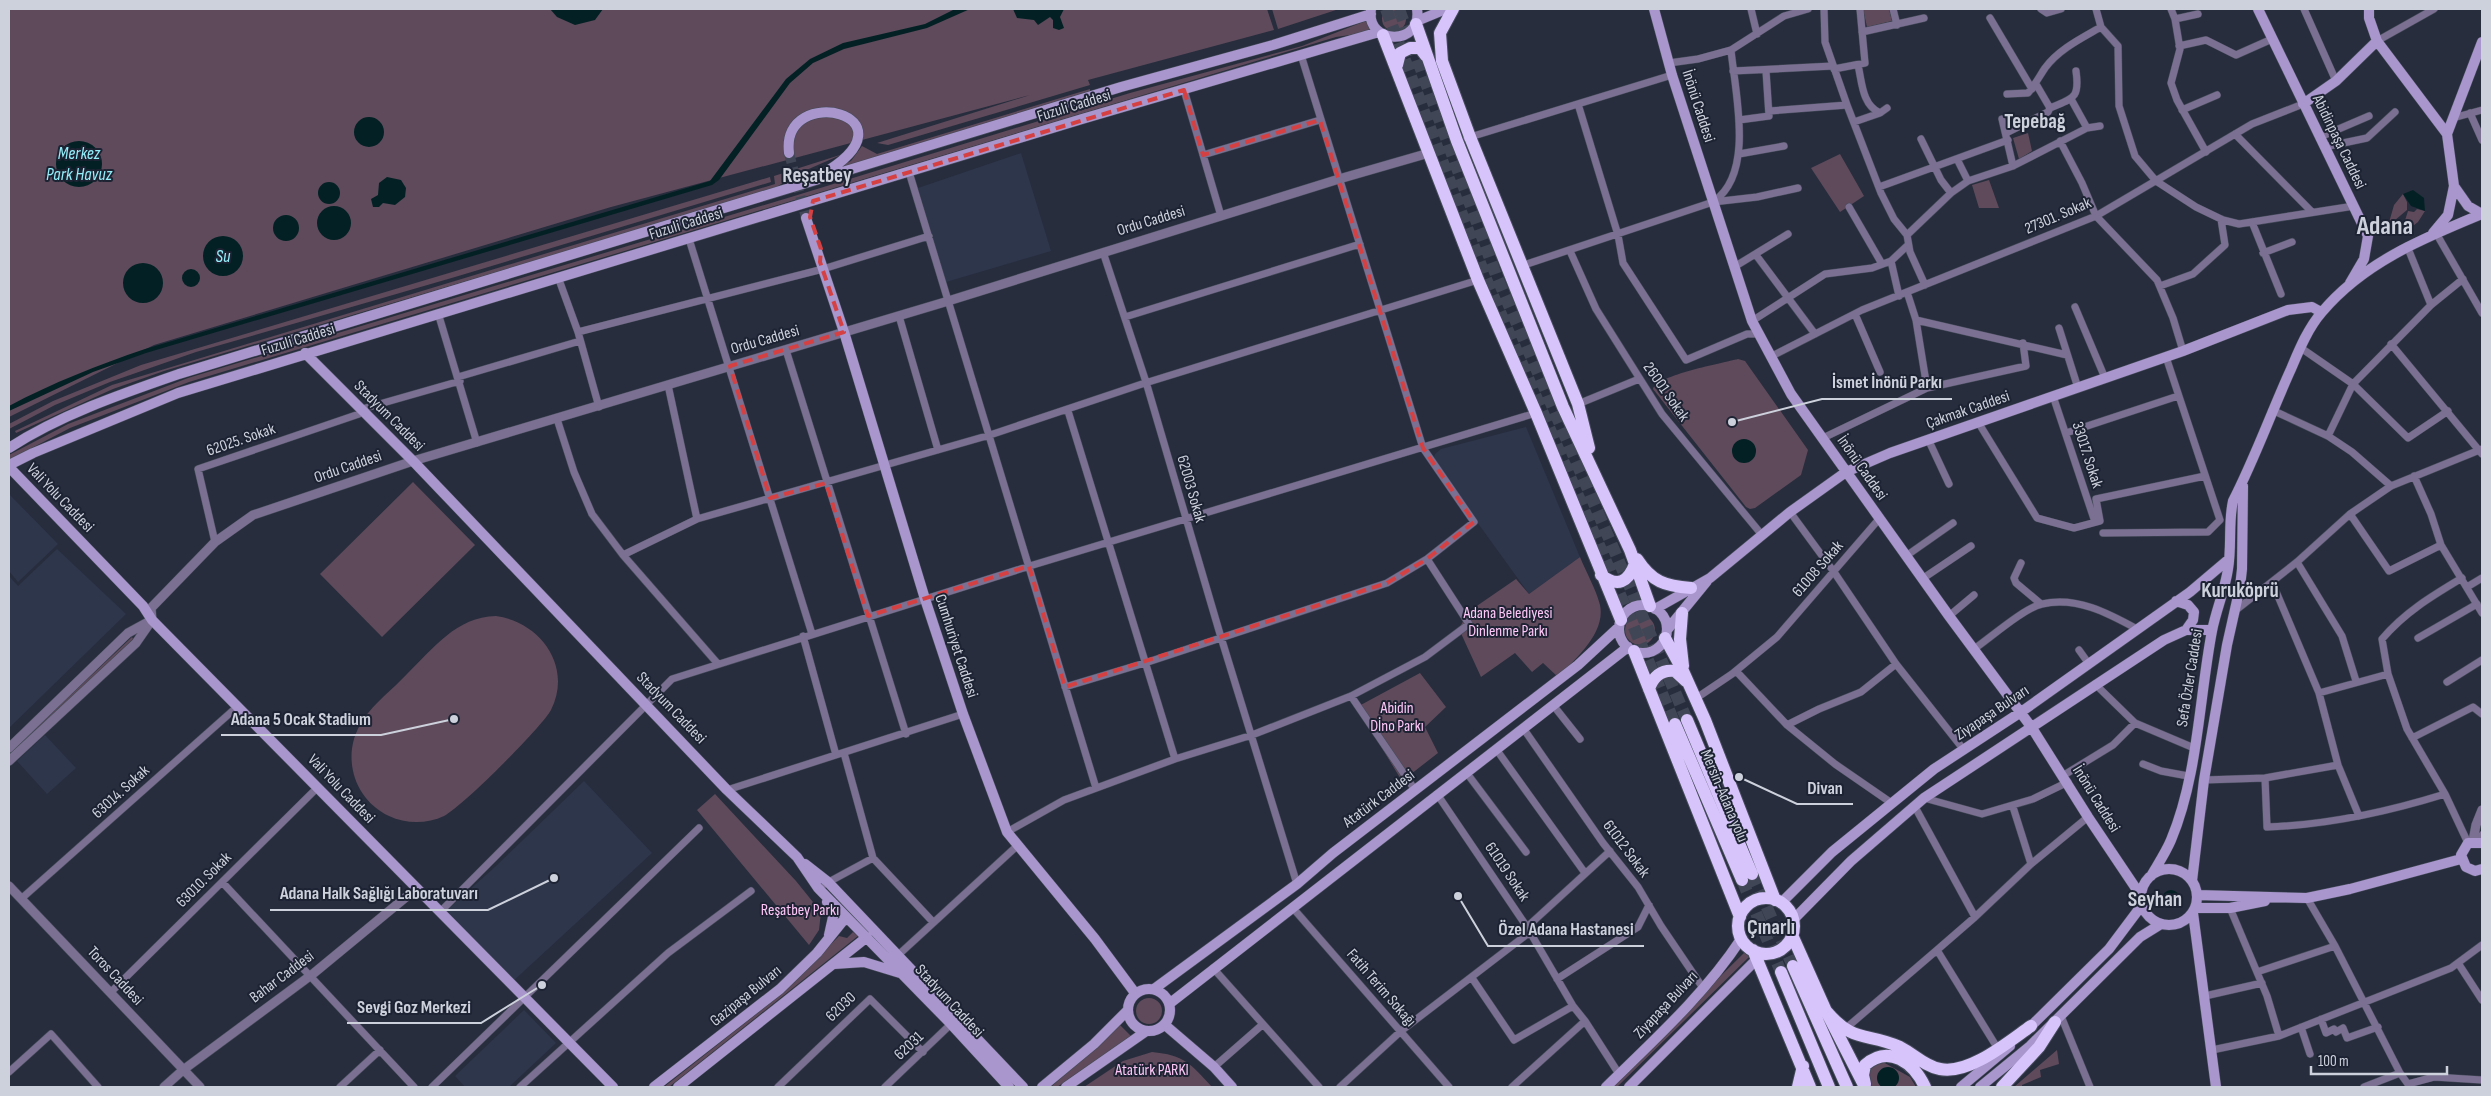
<svg xmlns="http://www.w3.org/2000/svg" width="2491" height="1096" viewBox="0 0 2491 1096" font-family="'Sofia Sans Condensed',sans-serif">
  <style>
    .built { fill: #2e364c }
    .green { fill: #5e4a5b }
    .water { fill: #032124 }
    .lines { fill: none; stroke-linecap: round; stroke-linejoin: round }
    .secondary-tunnel { stroke: #404655; stroke-width: 10; stroke-dasharray: 10 5; stroke-linecap: butt }
    .trunk-tunnel { stroke: #404655; stroke-width: 12; stroke-dasharray: 12 6; stroke-linecap: butt }
    .minor-casing { stroke: #454b5a; stroke-width: 8 }
    .tertiary-casing { stroke: #454b5a; stroke-width: 10 }
    .secondary-casing { stroke: #454b5a; stroke-width: 11 }
    .trunk-casing { stroke: #454b5a; stroke-width: 14 }
    .minor { stroke: #7b7092; stroke-width: 7 }
    .tertiary { stroke: #7b7092; stroke-width: 9 }
    .secondary { stroke: #a896cc; stroke-width: 10 }
    .trunk { stroke: #d6c4fa; stroke-width: 12 }
    .marked { fill: none; stroke: #d54143; stroke-width: 4; stroke-dasharray: 10 6; stroke-linejoin: round }
    .labels { text-anchor: middle; dominant-baseline: central; stroke-width: 4; stroke-linejoin: round; paint-order: stroke }
    .street-label { font-size: 16px; fill: #cdd1dc; stroke: #1d2333 }
    .park-label { font-size: 16px; fill: #ffc7f8; stroke: #1d2333 }
    .water-label { font-size: 18px; font-style: italic; fill: #94effb; stroke: #1d2333 }
    .district-label { font-size: 21px; font-weight: bold; fill: #cdd1dc; stroke: #1d2333 }
    .town-label { font-size: 26px; font-weight: bold; fill: #cdd1dc; stroke: #1d2333 }
    .leader { fill: none; stroke: #cdd1dc; stroke-width: 2 }
    .callout-dot { fill: #cdd1dc; stroke: #1d2333; stroke-width: 2 }
    .callout-label { font-size: 18px; text-anchor: middle; font-weight: bold; fill: #cdd1dc; stroke: #1d2333; stroke-width: 4; stroke-linejoin: round; paint-order: stroke }
  </style>
  <rect width="100%" height="100%" fill="#272d3d"/>
  <path class="built" d="M1021,153L1051,251L946,282L918,188Z
    M1526,427L1580,557L1529,594L1433,461L1435,454L1441,449Z
    M9,494L58,544L18,582L9,571Z
    M57,549L126,614L9,728V576L18,586Z
    M45,735L76,768L47,794L17,761Z
    M584,781L652,853L510,984L447,910L495,867Z
    M524,1010L556,1043L509,1087H465L455,1076Z"/>
  <path class="green" d="M1382 19a12 12 0 1 1 24 0a12 12 0 1 1-24 0Z
    M9,9H1267L1274,30L1088,80L1090,85L888,145L877,143L1030,95L611,207L154,345L9,417Z
    M1272,9H1339L1278,29Z
    M1863,9H1889L1892,21L1867,27Z
    M1368,20L1371,32L1336,37L189,382L70,428L9,460V455L68,424L188,378L791,197L1130,93L1302,46Z
    M1090,89V91L830,171L851,161L862,146L877,154Z
    M2028,133L2032,151L2019,159L2013,138Z
    M843,154L795,175L772,190L164,371L113,389L16,433L15,431L112,385L775,184L774,176Z
    M1840,154L1864,196L1840,212L1811,168Z
    M770,177L771,182L455,277L196,352L110,382L55,405L9,429V424L53,401L141,365Z
    M1989,180L1999,208H1979L1972,185Z
    M2403,194L2407,202V210L2388,226L2394,205Z
    M2417,209L2425,211L2418,222L2400,236L2408,211L2414,212Z
    M1738,359L1745,361L1808,450L1801,475L1755,508L1750,509L1746,507L1653,389C1657,375 1723,363 1738,359Z
    M413,482L475,545L382,637L320,574Z
    M1580,557C1586,572 1596,589 1600,605C1606,633 1575,659 1558,677L1543,663L1532,672L1515,653L1481,677L1459,629L1468,612L1516,579L1529,594Z
    M1625 630a15 15 0 1 1 30 0a15 15 0 1 1-30 0Z
    M496,616C540,622 573,666 551,710C542,727 462,807 444,816C427,824 406,824 389,816C353,799 340,754 363,720C374,703 393,689 407,674C434,648 456,617 496,616Z
    M132,637L133,639L9,756V753Z
    M1420,673L1446,707L1425,727L1438,753L1402,781L1357,707Z
    M715,794L796,881L821,912L819,930L809,945L697,810Z
    M853,932L858,936L669,1087H664L783,993L839,936L847,938Z
    M1746,951L1750,956L1617,1087H1608Z
    M1136 1011a13 13 0 1 1 26 0a13 13 0 1 1-26 0Z
    M1120,1025L1131,1036L1057,1087H1051Z
    M2057,1050L2059,1064L2040,1070L2041,1077L2022,1085V1087H2014Z
    M1152,1052C1184,1055 1191,1064 1212,1087H1084L1123,1061Z
    M1883,1062L1910,1077L1916,1087H1869L1867,1070L1871,1066Z"/>
  <path class="water" d="M550,9H603L595,20L575,25L557,17Z
    M955,9H970L927,28L844,49L813,63L790,83L719,180L712,185L146,353L93,372L9,411V406C52,383 98,365 145,349L710,181L786,79L810,59L843,43L925,24Z
    M1013,9H1064L1060,17L1064,28L1059,30L1053,28V20L1050,17L1038,25L1034,20L1017,18Z
    M354 132a15 15 0 1 1 30 0a15 15 0 1 1-30 0Z
    M56 164a23 23 0 1 1 46 0a23 23 0 1 1-46 0Z
    M387,177L401,180L406,188L405,197L395,205L383,203L379,207H373L371,199L378,195L379,183Z
    M318 193a11 11 0 1 1 22 0a11 11 0 1 1-22 0Z
    M2413,190L2424,198L2425,211L2411,206L2403,194Z
    M317 223a17 17 0 1 1 34 0a17 17 0 1 1-34 0Z
    M273 228a13 13 0 1 1 26 0a13 13 0 1 1-26 0Z
    M203 256a20 20 0 1 1 40 0a20 20 0 1 1-40 0Z
    M123 283a20 20 0 1 1 40 0a20 20 0 1 1-40 0Z
    M182 278a9 9 0 1 1 18 0a9 9 0 1 1-18 0Z
    M1732 451a12 12 0 1 1 24 0a12 12 0 1 1-24 0Z
    M2162 899a9 9 0 1 1 18 0a9 9 0 1 1-18 0Z
    M1877 1078a11 11 0 1 1 22 0a11 11 0 1 1-22 0Z"/>
  <g class="lines">
    <path class="secondary-tunnel" d="M789,153L806,218"/>
    <path class="trunk-tunnel" d="M1386,9L1486,279L1675,724
      M1399,9L1496,275L1687,720
      M1752,874L1793,966
      M1742,880L1781,972"/>
    <g class="minor-casing">
      <path id="minor" d="M1751,9L1757,34
        M1824,9L1825,42L1847,105L1881,193L1894,219L1907,235L1910,252L1925,285
        M1893,9L1897,25
        M2041,9L2047,13L2061,9
        M2171,9L2175,19L2180,49L2171,83L2177,100L2206,152
        M2304,9L2336,81
        M1990,18L2032,89
        M2175,19L2198,14
        M2101,27L2118,46L2119,106L2135,156L2156,181L2196,207L2223,220L2239,224L2354,206
        M1862,32L1924,18
        M2377,41L2434,9
        M2179,46L2206,40L2236,55L2272,39
        M1669,63L1698,59L1731,50L1784,16L1808,9
        M1858,65C1862,82 1862,105 1880,113L1887,108
        M1834,69L1865,63L1860,9
        M1733,71L1833,66
        M1184,90L1221,216
        M2007,94L2028,93C2035,85 2039,77 2045,68C2059,49 2082,38 2101,27L2096,9
        M2071,99L2087,128
        M1578,104L1618,235L1623,263L1686,360L1747,334H1759
        M2050,108C2073,98 2080,99 2076,71
        M2182,110L2217,95
        M1769,111L1847,105
        M2470,113L2482,140
        M2453,118L2482,110
        M2002,119L2013,166
        M1739,120L1769,116L1766,71
        M1854,122L1880,113
        M2006,133L2048,112L2050,108L2036,84
        M2235,134L2312,212
        M2320,137L2369,116
        M1467,138L1672,75
        M1921,139L1941,180L1951,193
        M2060,141L2082,183L2096,216L2157,280L2173,318L2183,351
        M2324,147L2367,138L2395,112
        M1739,154L1784,146
        M1203,155L1320,120
        M1957,159L1968,181
        M909,172L1096,788
        M1879,187L2008,140
        M1714,201C1755,173 1735,92 1731,50
        M1849,207L1882,264
        M2252,222L2281,294
        M2436,233L2482,313
        M1907,235L1951,193L1968,181L2013,166L2087,128L2100,126
        M689,239L812,634
        M2407,246L2431,305
        M1570,251L1596,309L1662,414L1762,535
        M1103,252L1146,382L1220,634L1297,884
        M2263,253L2292,242
        M1756,255L1815,334
        M1891,261L1899,296
        M1521,266L1713,202L1757,197L1798,188
        M1734,267L1788,234
        M558,277L578,332L599,407
        M2160,286L2193,274L2225,245L2221,219
        M1907,292L1916,320L1927,388
        M2075,307L2105,378
        M438,313L477,443
        M1855,314L1880,372
        M899,316L938,450
        M1125,317L1360,244
        M1916,320L2067,355
        M1752,321L1825,274L1872,268L1891,261L1908,245
        M2059,328L2078,388
        M578,332L823,269L929,236
        M2391,344L2482,454
        M2301,348L2353,384L2408,438L2448,411
        M786,350L906,734
        M1770,357L1862,310L2096,216L2252,124L2303,104
        M458,377L580,341
        M668,385L697,519
        M2053,396L2095,522
        M1578,404L1639,379
        M2272,410L2328,436L2352,452L2391,486
        M1068,411L1175,759
        M557,419L574,472L592,514L623,555L718,664
        M1978,422L2037,518L2074,528L2100,521L2096,499L2205,476
        M2066,433L2178,396
        M2328,436L2353,384L2431,305L2463,279
        M1823,438L1927,388L2026,366L2023,343
        M1928,439L1949,484
        M2414,476L2431,514L2441,545L2482,613
        M1790,512L1834,572L1896,664L1964,750
        M2350,514L2389,571L2441,545
        M2103,533L2208,532L2220,520L2166,357
        M215,542L198,469L359,414L362,409L460,381
        M623,555L697,519L990,435L1142,384L1478,280
        M1906,556L1953,523
        M2297,562L2342,636L2356,681
        M2021,563L2014,578L2016,583L2041,604
        M2462,578C2432,596 2405,612 2382,639L2388,674L2407,729L2445,794L2468,843
        M1922,579L1971,546
        M2272,582L2319,693L2338,765L2359,816
        M2467,587L2482,578
        M2236,610L2297,562L2350,514L2391,486L2482,449
        M1949,616L1974,595
        M803,636L836,755
        M2418,638L2477,604
        M1974,649C1990,638 2024,608 2042,604C2076,596 2108,613 2137,629
        M2079,650L2089,664
        M1736,671L1787,725L1835,764L1890,802
        M2447,682L2482,660
        M2095,684L2135,723
        M1065,687L1148,662L1387,583L1427,559L1474,522L1423,448L1301,55
        M2319,693L2388,674
        M1351,696L1415,790
        M1695,699L1732,674L1777,637L1879,519
        M1553,705L1580,739
        M1787,725L1819,709L1861,692L1896,664
        M1523,728L1603,843L1638,887L1661,926L1703,988
        M2412,738L2473,707L2482,714
        M1496,749L1585,873
        M844,753L873,858
        M2143,764L2161,771L2188,776
        M1466,772L1526,852
        M2064,775L2113,745L2135,723L2194,748
        M2265,778L2267,827C2328,825 2387,812 2445,794
        M2204,780L2265,778L2338,765
        M727,790L963,714
        M1437,794L1527,927L1573,1006L1585,1021L1619,1074
        M1924,798L1982,814L2033,799L2068,782
        M1915,807L1975,917L2031,864L2088,817
        M2013,807L2031,864
        M1007,832L1064,800L1175,759L1252,735L1351,696L1425,657L1469,624L1427,559
        M2477,841L2482,835
        M222,882L414,1087
        M825,884L873,858L933,922
        M2307,898L2335,946L2400,1073L2410,1087
        M21,899L238,706
        M1292,907L1449,1087
        M2230,908L2267,996L2279,1036
        M440,912L672,679L1033,565L1536,413
        M1527,927L1610,851
        M1937,950L1975,917
        M895,958L1018,845
        M2458,963L2482,1000
        M1213,968L1319,1087
        M2257,972L2335,946
        M1472,978L1514,1040L1573,1006
        M1557,979L1638,927L1649,905
        M110,993L318,787
        M2205,996L2262,983
        M2061,1016L2090,1087
        M2321,1019L2326,1033L2334,1029L2336,1032L2343,1028L2347,1038L2378,1027
        M2301,1027L2310,1054
        M1845,1029L1937,950L1998,1049
        M2212,1050L2279,1036L2451,968L2482,945
        M1214,1067L1262,1025
        M9,1072L51,1034L98,1087
        M2408,1084L2434,1077L2482,1080
        M340,1087L380,1050
        M432,1087L699,828
        M520,1087L668,953L751,891
        M778,1087L870,999L923,1052
        M885,1087L951,1024
        M1340,1087L1401,1031L1530,932
        M1512,1087L1585,1021
        M2364,1087L2400,1073"/>
    </g>
    <g class="tertiary-casing">
      <path id="tertiary" d="M9,748L128,633L150,621
        M9,761L136,643L152,620L151,608L215,542L253,515L413,461L945,302L1339,179L1429,153
        M2473,841L2476,825L2482,810
        M9,886L200,1087
        M164,1087L183,1070L314,973L417,888"/>
    </g>
    <g class="secondary-casing">
      <path id="secondary" d="M1371,9C1365,45 1423,47 1417,9
        M1654,9L1672,75L1752,321L1791,394L1949,616L2032,728L2088,817L2141,896
        M2258,9L2368,236L2364,259L2350,283
        M2369,9V18L2377,41L2447,134
        M1417,21L1446,9
        M2303,104L2336,81L2377,41
        M789,153C780,81 924,115 821,175
        M2454,186L2468,206L2482,214
        M806,218L844,332L925,599L963,714L1007,832L1095,939L1135,993
        M2433,233L2448,215L2454,186L2447,134L2482,42
        M305,353L413,461L727,790L797,857L818,888L951,1024L1009,1087
        M9,448C60,415 121,394 179,374L1121,87L1273,45L1371,14
        M9,465L33,453L178,393L1082,119L1379,32
        M9,467L143,606L152,620L613,1087
        M2176,601L2188,605L2194,612L2193,620L2186,630
        M1619 629a24 24 0 1 1 48 0a24 24 0 1 1-48 0Z
        M1655,609L1710,578L1790,512L1846,472L1890,453L2183,351L2288,310L2312,307L2321,312
        M1667,630L1707,581
        M2482,843H2468L2461,855L2466,867L2475,871L2482,869
        M805,864L828,882L1023,1087
        M2141 897a28 28 0 1 1 56 0a28 28 0 1 1-56 0Z
        M2151,876C2158,864 2166,852 2171,840C2198,776 2199,699 2212,631C2216,610 2225,590 2228,569C2232,546 2228,523 2233,501C2255,458 2271,413 2291,369C2299,350 2308,328 2322,312C2364,262 2424,238 2482,214
        M2192,881L2204,780L2227,645L2240,587L2242,569L2243,486
        M2197,895L2307,898L2350,889L2461,859
        M827,902L833,917L829,935
        M1781,903L1832,852L1934,769L2021,712L2190,592L2229,559
        M2195,908H2230L2265,901
        M2193,913L2216,1087
        M1793,920L1851,861L1924,798L2164,640L2186,630H2212
        M834,964L864,962L900,973
        M1128 1010a21 21 0 1 1 42 0a21 21 0 1 1-42 0Z
        M1154,989L1297,884L1333,853L1578,665L1619,627
        M1169,1004L1628,647
        M1165,1025L1214,1067L1232,1087
        M2026,1031L2109,949L2142,905
        M654,1087L780,989L817,953L846,917
        M678,1087L867,937
        M1042,1087L1094,1044L1127,1011
        M1066,1087L1145,1032
        M1606,1087C1653,1041 1705,994 1741,939
        M1629,1087L1757,959L1765,954
        M1961,1087L2010,1046
        M1980,1087L2030,1046L2140,937L2161,924"/>
    </g>
    <g class="trunk-casing">
      <path id="trunk" d="M1453,9L1440,33L1442,61L1470,137L1578,404L1589,448
        M1416,24L1457,141L1563,407L1630,550L1650,606
        M1383,35L1478,280L1536,413L1621,620
        M1397,65L1400,53L1410,48H1420L1426,56
        M1637,559C1652,582 1665,586 1691,588
        M1601,575C1618,588 1628,582 1635,564
        M1682,613L1680,639L1683,666
        M1665,638L1683,671L1705,720L1775,900
        M1634,651L1740,917
        M1649,689C1653,677 1661,669 1675,671L1686,681
        M1687,720L1752,874
        M1675,724L1742,880
        M1738 926a28 28 0 1 1 56 0a28 28 0 1 1-56 0Z
        M1792,935L1826,1011L1865,1087
        M1753,950L1810,1087
        M1793,966L1847,1087
        M1781,972L1829,1087
        M1826,1011C1854,1044 1867,1032 1900,1047C1914,1054 1924,1066 1940,1069C1969,1075 2008,1042 2031,1026
        M1865,1084L1863,1075L1865,1065C1889,1044 1914,1063 1925,1087
        M1798,1087L1803,1066
        M2002,1087L2039,1047L2055,1022"/>
    </g>
    <use href="#minor" class="minor"/>
    <use href="#tertiary" class="tertiary"/>
    <use href="#secondary" class="secondary"/>
    <use href="#trunk" class="trunk"/>
  </g>
  <path class="marked" d="M1184,90L1203,155L1320,120L1423,448L1474,522L1427,559L1387,583L1065,687L1029,566L868,616L826,483L770,498L730,366L844,332L820,262L821,249L810,217L813,201Z"/>
  <g class="labels">
    <g class="street-label">
      <text transform="translate(1074 106) rotate(-17)">Fuzuli Caddesi</text>
      <text transform="translate(1698 106) rotate(72)">İnönü Caddesi</text>
      <text transform="translate(2339 142) rotate(64)">Abidinpaşa Caddesi</text>
      <text transform="translate(2058 216) rotate(-23)">27301. Sokak</text>
      <text transform="translate(1151 221) rotate(-17)">Ordu Caddesi</text>
      <text transform="translate(686 224) rotate(-17)">Fuzuli Caddesi</text>
      <text transform="translate(298 340) rotate(-17)">Fuzuli Caddesi</text>
      <text transform="translate(765 340) rotate(-16)">Ordu Caddesi</text>
      <text transform="translate(1666 392) rotate(55)">26001 Sokak</text>
      <text transform="translate(1968 410) rotate(-19)">Çakmak Caddesi</text>
      <text transform="translate(389 416) rotate(45)">Stadyum Caddesi</text>
      <text transform="translate(241 440) rotate(-19)">62025. Sokak</text>
      <text transform="translate(2087 455) rotate(72)">33017. Sokak</text>
      <text transform="translate(348 467) rotate(-19)">Ordu Caddesi</text>
      <text transform="translate(1862 468) rotate(55)">İnönü Caddesi</text>
      <text transform="translate(1191 489) rotate(74)">62003 Sokak</text>
      <text transform="translate(60 498) rotate(46)">Vali Yolu Caddesi</text>
      <text transform="translate(1818 569) rotate(-49)">61008 Sokak</text>
      <text transform="translate(956 646) rotate(72)">Cumhuriyet Caddesi</text>
      <text transform="translate(2190 678) rotate(-81)">Sefa Özler Caddesi</text>
      <text transform="translate(671 708) rotate(46)">Stadyum Caddesi</text>
      <text transform="translate(1992 713) rotate(-34)">Ziyapaşa Bulvarı</text>
      <text transform="translate(341 789) rotate(46)">Vali Yolu Caddesi</text>
      <text transform="translate(121 792) rotate(-42)">63014. Sokak</text>
      <text transform="translate(1724 796) rotate(67)">Mersin-Adana yolu</text>
      <text transform="translate(1379 799) rotate(-37)">Atatürk Caddesi</text>
      <text transform="translate(2096 799) rotate(58)">İnönü Caddesi</text>
      <text transform="translate(1626 849) rotate(53)">61012 Sokak</text>
      <text transform="translate(1507 872) rotate(56)">61019 Sokak</text>
      <text transform="translate(204 880) rotate(-45)">63010. Sokak</text>
      <text transform="translate(115 976) rotate(47)">Toros Caddesi</text>
      <text transform="translate(282 977) rotate(-37)">Bahar Caddesi</text>
      <text transform="translate(1381 988) rotate(49)">Fatih Terim Sokağı</text>
      <text transform="translate(746 996) rotate(-39)">Gazipaşa Bulvarı</text>
      <text transform="translate(949 1001) rotate(47)">Stadyum Caddesi</text>
      <text transform="translate(1666 1005) rotate(-47)">Ziyapaşa Bulvarı</text>
      <text transform="translate(841 1007) rotate(-44)">62030</text>
      <text transform="translate(909 1046) rotate(-43)">62031</text>
    </g>
    <g class="park-label">
      <text x="1508" y="613">Adana Belediyesi<tspan x="1508" dy="18">Dinlenme Parkı</tspan></text>
      <text x="1397" y="708">Abidin<tspan x="1397" dy="18">Dİno Parkı</tspan></text>
      <text x="800" y="910">Reşatbey Parkı</text>
      <text x="1152" y="1070">Atatürk PARKI</text>
    </g>
    <g class="water-label">
      <text x="79" y="153">Merkez<tspan x="79" dy="21">Park Havuz</tspan></text>
      <text x="223" y="256">Su</text>
    </g>
    <g class="district-label">
      <text x="2035" y="121">Tepebağ</text>
      <text x="817" y="175">Reşatbey</text>
      <text x="2240" y="590">Kuruköprü</text>
      <text x="2155" y="899">Seyhan</text>
      <text x="1771" y="927">Çınarlı</text>
    </g>
    <g class="town-label">
      <text x="2385" y="226">Adana</text>
    </g>
  </g>
  <path class="leader" d="M1732 422L1822 399H1952M454 719L381 735H221M1739 777L1797 804H1853M554 878L488 910H270M1458 896L1488 946H1644M542 985L481 1023H347"/>
  <g class="callout-dot">
    <circle cx="1732" cy="422" r="5"/>
    <circle cx="454" cy="719" r="5"/>
    <circle cx="1739" cy="777" r="5"/>
    <circle cx="554" cy="878" r="5"/>
    <circle cx="1458" cy="896" r="5"/>
    <circle cx="542" cy="985" r="5"/>
  </g>
  <g class="callout-label">
    <text x="1887" y="388">İsmet İnönü Parkı</text>
    <text x="301" y="725">Adana 5 Ocak Stadium</text>
    <text x="1825" y="794">Divan</text>
    <text x="379" y="899">Adana Halk Sağlığı Laboratuvarı</text>
    <text x="1566" y="935">Özel Adana Hastanesi</text>
    <text x="414" y="1013">Sevgi Goz Merkezi</text>
  </g>
  <rect width="2491" height="1096" fill="none" stroke="#cdd1dc" stroke-width="20"/>
  <path d="M2311 1066v8h136v-8" fill="none" stroke="#cdd1dc" stroke-width="2.5"/>
  <text x="2318" y="1066" font-size="15" fill="#cdd1dc" stroke="#1d2333" stroke-width="4" paint-order="stroke">100 m</text>
</svg>
